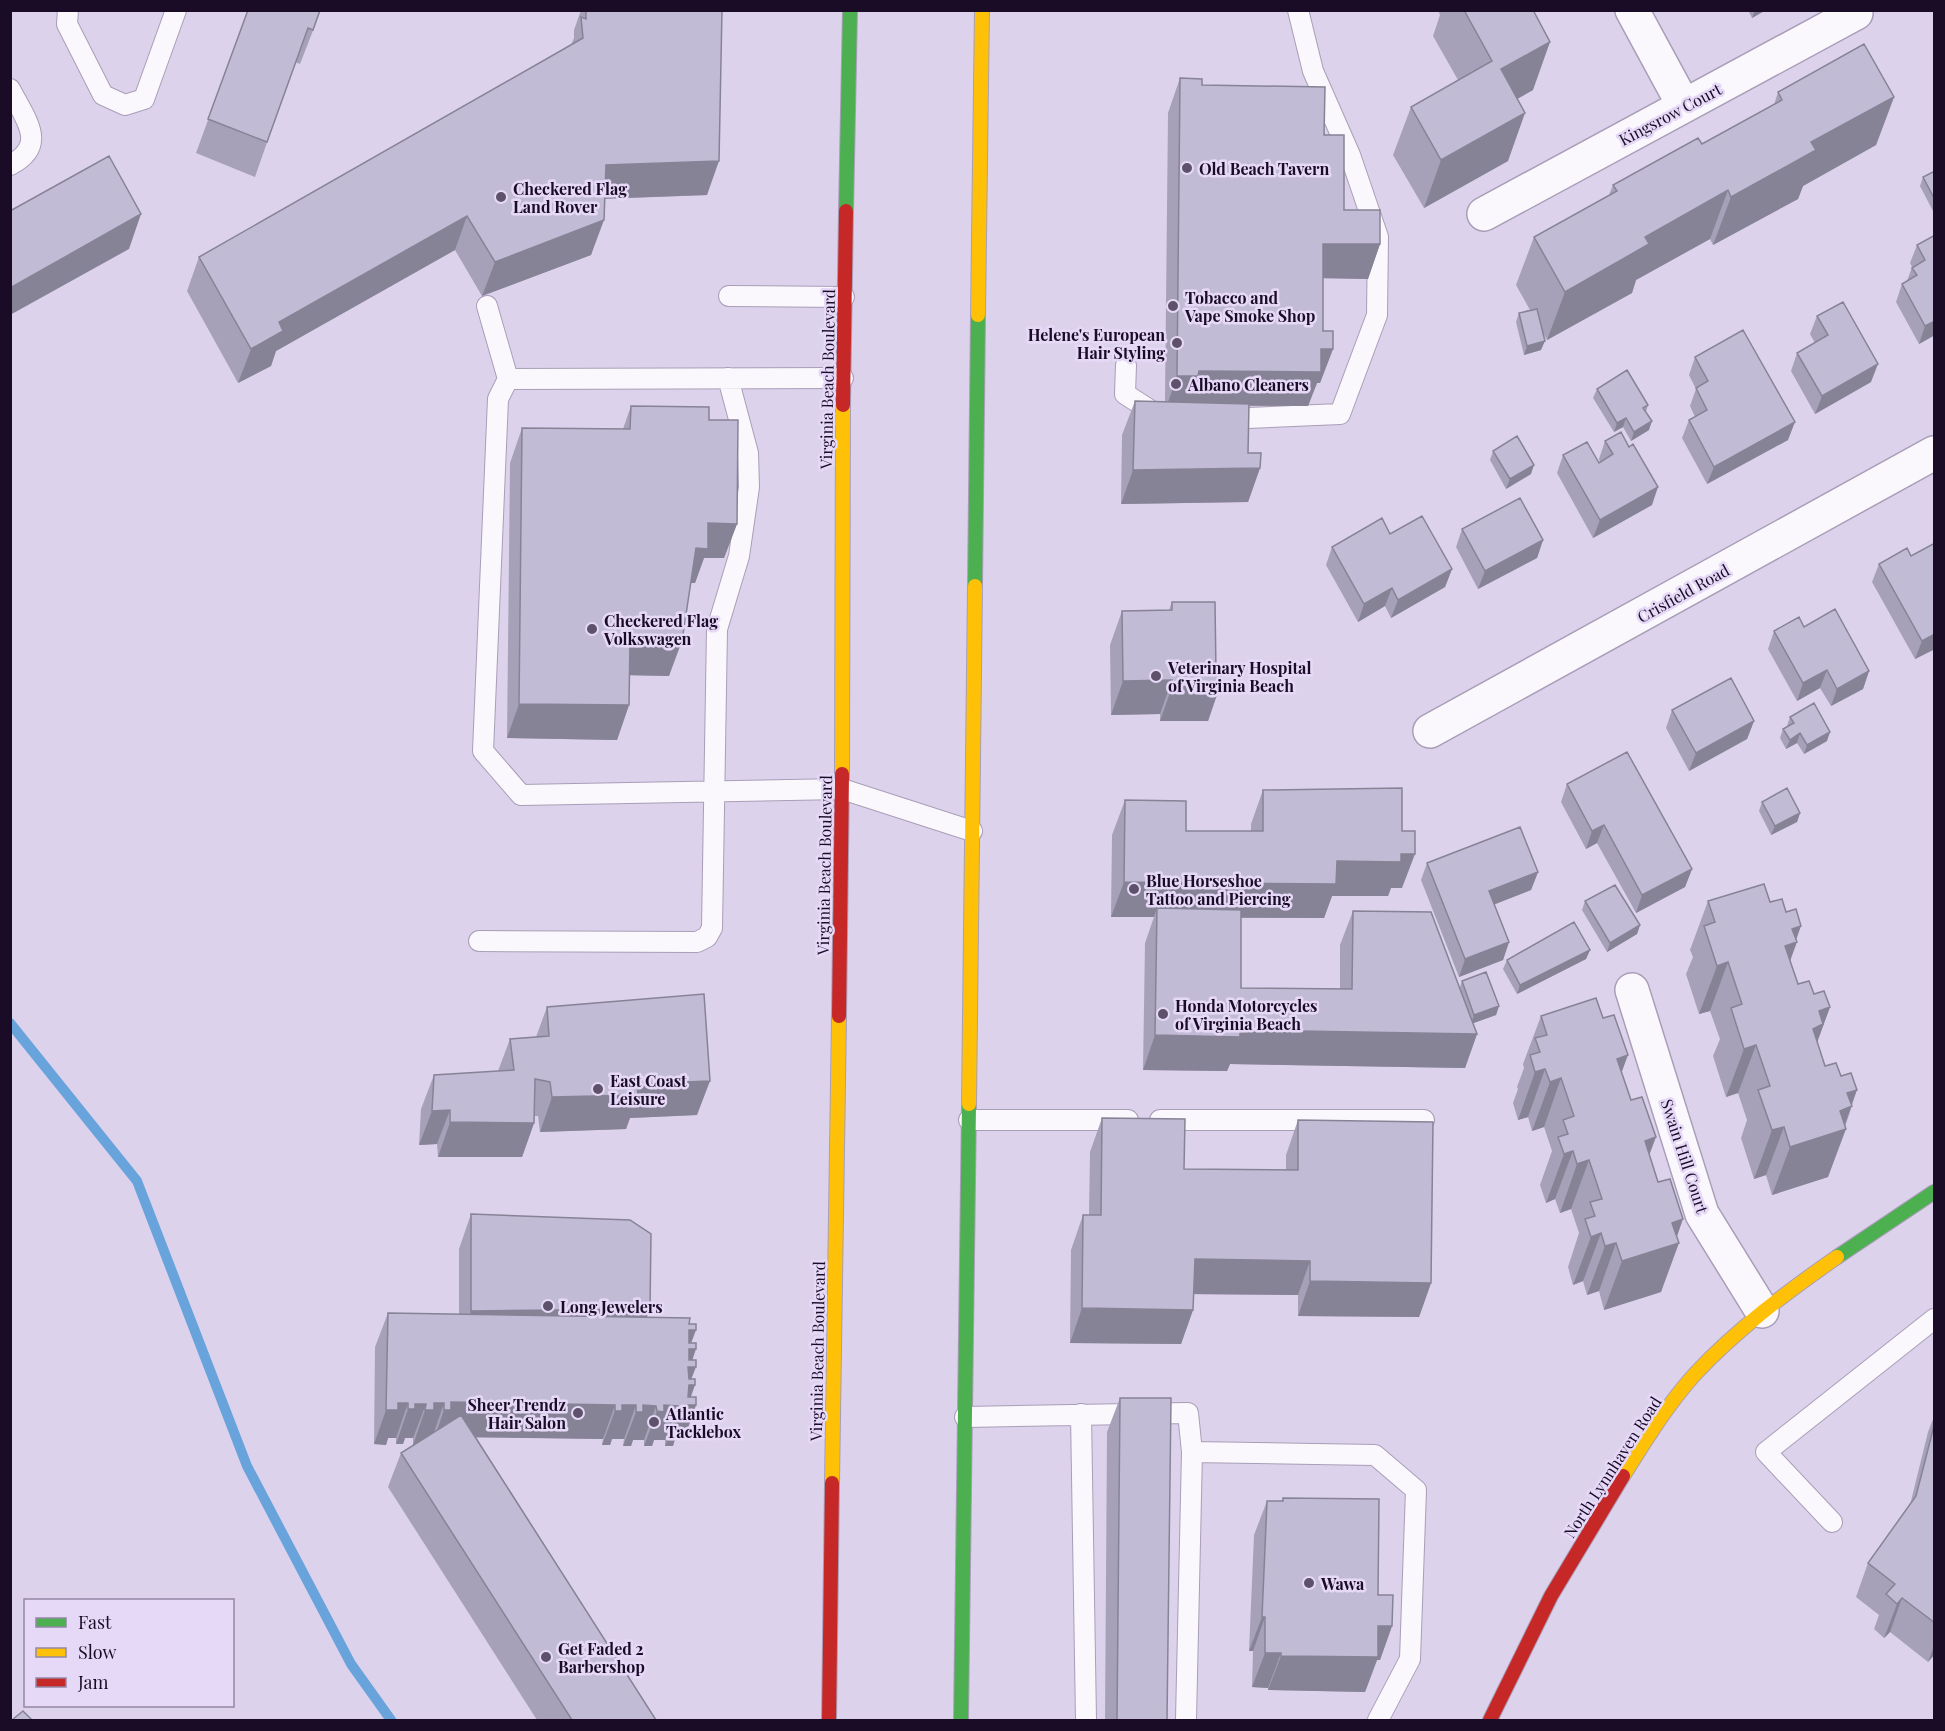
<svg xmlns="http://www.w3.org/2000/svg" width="1945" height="1731" viewBox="0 0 1945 1731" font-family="'Playfair Display',serif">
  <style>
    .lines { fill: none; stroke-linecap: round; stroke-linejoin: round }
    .stream { stroke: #68a4db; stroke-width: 10 }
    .lane-casing { stroke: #a99eb7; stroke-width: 22 }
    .street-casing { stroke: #a99eb7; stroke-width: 36 }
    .fast-casing { stroke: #a99eb7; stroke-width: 16 }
    .slow-casing { stroke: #a99eb7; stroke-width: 16 }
    .jam-casing { stroke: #a99eb7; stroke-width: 16 }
    .lane { stroke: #faf8fc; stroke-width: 20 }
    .street { stroke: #faf8fc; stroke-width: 33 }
    .fast { stroke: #4caf50; stroke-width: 14 }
    .slow { stroke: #ffc107; stroke-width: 14 }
    .jam { stroke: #c62828; stroke-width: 14 }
    .wall { fill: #a6a1b8 }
    .shaded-wall { fill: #878396 }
    .building { fill: #c1bbd6; stroke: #878396; stroke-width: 1.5 }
    .poi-dot { fill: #5e516c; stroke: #e6d9f8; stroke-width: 2 }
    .labels { text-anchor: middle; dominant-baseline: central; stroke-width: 5; stroke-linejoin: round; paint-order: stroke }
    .street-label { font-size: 16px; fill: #1a0c27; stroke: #e6d9f8 }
    .poi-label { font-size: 16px; font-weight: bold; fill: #1a0c27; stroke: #e6d9f8; text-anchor: start }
  </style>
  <rect width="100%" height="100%" fill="#ddd2ec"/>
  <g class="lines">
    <path class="stream" d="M10,1023L137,1181L247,1466L351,1664L391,1720"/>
    <g class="lane-casing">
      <path id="lane" d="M68,10L67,24L103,95L125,105L144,99L176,10
        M10,89C25,119 49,145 10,165
        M729,296L844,297
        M487,306L508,379
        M1126,365L1125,394L1156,414
        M843,378L508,379L498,399L483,751L521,795L842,789L972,831
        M1223,419L1340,414L1377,315L1378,237L1350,155L1313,71L1298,10
        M479,941L697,942L707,937L712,928L717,629L739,556L749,487L748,453L728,378
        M969,1120H1128
        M1160,1120H1424
        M1081,1414L1086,1720
        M965,1417L1188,1413L1192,1452L1375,1455L1416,1490L1410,1659L1378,1720
        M1832,1522L1766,1452L1934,1319
        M1186,1720L1192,1452"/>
    </g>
    <g class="street-casing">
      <path id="street" d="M1632,10L1684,106
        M1484,214L1856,13
        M1430,731L1934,453
        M1632,990L1702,1214L1762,1311"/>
    </g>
    <g class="fast-casing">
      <path id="fast" d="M846,211L850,10
        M975,586L978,315
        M1837,1257L1934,1192
        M961,1720L969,1104"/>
    </g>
    <g class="slow-casing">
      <path id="slow" d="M978,315L982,10
        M842,774L843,405
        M969,1104L975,586
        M1623,1476C1645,1441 1667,1405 1695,1374C1737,1329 1787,1292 1837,1257
        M832,1483L839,1016"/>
    </g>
    <g class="jam-casing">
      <path id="jam" d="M843,405L846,211
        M839,1016L842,774
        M829,1720L832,1483
        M1490,1720L1551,1596L1623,1476"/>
    </g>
    <use href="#lane" class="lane"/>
    <use href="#street" class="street"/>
    <use href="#fast" class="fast"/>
    <use href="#slow" class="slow"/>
    <use href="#jam" class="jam"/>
  </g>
  <path class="wall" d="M248,10H321L300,64L295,62L255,177L196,153Z
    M581,10H722L707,195L605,199L591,255L482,296L455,250L276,351L271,366L238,383L187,291L199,257L571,45L574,38V30Z
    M1438,10H1533V90L1517,99L1508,161L1424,208L1393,155L1411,107L1458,80L1433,36L1440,15Z
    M1748,10H1766L1752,18Z
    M1180,78L1202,85L1324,135L1344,210L1380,244L1368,279L1323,278V331L1333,349L1320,383H1317L1308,406H1249L1248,453L1260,468L1248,502L1121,504L1122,435L1135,401L1165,402L1168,113Z
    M1778,92L1894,97L1876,145L1803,186L1798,199L1713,245L1710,239L1636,280L1632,293L1547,340L1542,331L1541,350L1524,355L1516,322L1519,313L1530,310L1516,285L1534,237L1609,195L1613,185L1702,144L1774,105Z
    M1935,171V215L1920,186L1923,177Z
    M1935,235V335L1919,344L1896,302L1902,284L1907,281L1912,267L1910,263L1917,245Z
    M1817,316L1871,382L1815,414L1791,371L1797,353L1815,343L1810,334Z
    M1695,357L1788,440L1707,484L1682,438L1689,420L1695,417L1690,406L1696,389L1689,375Z
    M1597,389L1648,405L1646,412L1649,430L1631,441L1623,427L1614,432L1593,398Z
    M631,406L709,420L737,524L724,558H704L695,583H691L669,676L630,675L629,705L617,740L507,738L510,463L522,428L623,429Z
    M1605,441L1629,447L1652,505L1593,538L1557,473L1563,455L1599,463L1600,462L1599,459Z
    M1493,451L1531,474L1506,489L1490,460Z
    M1462,529L1543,540L1537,558L1478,589L1456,547Z
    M1390,534L1452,569L1445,587L1391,618L1385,606L1358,622L1326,565L1332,547Z
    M1911,556L1935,649L1915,659L1872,582L1879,564Z
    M1172,602L1216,673L1220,686L1208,721H1160V714L1111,715L1110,645L1122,611L1169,610Z
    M1804,627L1869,671L1863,689L1831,706L1820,688L1797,701L1768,649L1774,631Z
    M1672,710L1754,721L1747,739L1689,771L1666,728Z
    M1790,717L1827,741L1804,754L1797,743L1786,749L1780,738L1783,729L1787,726Z
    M1567,784L1692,869L1685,887L1636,913L1597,843L1586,849L1561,802Z
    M1263,790L1402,888H1391L1388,896H1332L1324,918H1241V988L1340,989V945L1353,911L1460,987L1462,981L1499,1006L1496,1015L1473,1023L1477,1034L1465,1068L1230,1064L1227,1071L1143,1070L1145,943L1154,917H1111L1112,835L1125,800L1186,831H1251V824Z
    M1762,802L1800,813L1797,822L1771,835L1759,811Z
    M1427,863L1538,872L1531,890L1494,904L1509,942L1503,960L1459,977L1421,880Z
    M1585,901L1640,925L1637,934L1607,952L1582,910Z
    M1708,901L1770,902L1796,940L1790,961L1798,984L1814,994L1830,1007L1817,1042L1825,1066L1852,1106L1828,1177L1772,1195L1766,1175L1754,1179L1741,1138L1747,1120L1738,1093L1726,1097L1713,1056L1720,1039L1710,1011L1699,1014L1686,974L1693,957L1690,950Z
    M1590,950L1586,959L1517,994L1503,969L1507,960Z
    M547,1007L697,1115L630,1118L626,1129L540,1132L538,1116H534V1123L522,1157H438L437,1144L419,1145L421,1109L434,1075L498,1071L510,1039L536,1037Z
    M1541,1016L1621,1072L1677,1237L1661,1292L1604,1310L1599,1291L1587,1295L1583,1281L1573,1285L1568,1267L1579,1233L1571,1209L1560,1213L1555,1199L1546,1203L1540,1185L1552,1151L1544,1127L1532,1131L1528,1117L1518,1120L1513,1103L1518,1089L1517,1087L1524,1068L1523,1064Z
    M1102,1118L1184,1169L1286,1170V1155L1298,1120L1431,1283L1419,1317L1298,1316V1295L1194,1294L1193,1310L1181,1344L1070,1343L1071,1250L1083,1215H1089L1090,1152Z
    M471,1214L647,1317L689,1324L692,1360L691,1397L696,1405L684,1439H675L673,1446H665V1440H654L652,1446H644V1440H633L631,1446H623L624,1439H612L610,1445H602L603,1439L476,1437L656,1720H537L388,1487L401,1453L414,1445H413V1438H405L403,1444H396V1438H388L386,1445L374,1444L375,1347L388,1313L459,1314V1249Z
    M1120,1398L1167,1720H1105L1107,1432Z
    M1935,1414V1654L1928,1662L1890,1632L1884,1638L1874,1629L1879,1615L1856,1597L1868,1563L1910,1505L1928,1432Z
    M1283,1498L1378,1595L1392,1626L1380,1660H1377L1365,1692L1268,1690V1688L1252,1687L1253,1651H1249L1254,1535L1267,1501H1282Z"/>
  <path class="shaded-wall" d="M1755,10H1766L1752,18Z
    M1550,42L1533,90L1483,118L1501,69Z
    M1894,97L1876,145L1803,186L1798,199L1713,245L1731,197L1811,142Z
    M1525,113L1508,161L1424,208L1441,160Z
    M719,161L707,195L593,199L606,165Z
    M1728,190L1710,239L1636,280L1632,293L1547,340L1565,292L1645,237Z
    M141,214L129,249L10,315V288Z
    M467,216L455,250L276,351L271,366L238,383L251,349L279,322Z
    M604,220L591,255L482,296L495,262Z
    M1323,244H1380L1368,279L1311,278Z
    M1935,321V335L1919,344L1925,326Z
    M1545,341L1541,350L1524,355L1527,346Z
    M1321,349H1333L1320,383H1317L1308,406L1188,405L1165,411L1177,376L1199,371Z
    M1878,364L1871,382L1815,414L1822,396Z
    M1626,418L1623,427L1614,432L1617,423Z
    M1652,421L1649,430L1631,441L1634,432Z
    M1795,422L1788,440L1707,484L1714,467Z
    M1534,465L1531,474L1506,489L1510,479Z
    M1260,468L1248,502L1121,504L1133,470Z
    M1658,487L1652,505L1593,538L1600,520Z
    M708,523L737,524L724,558H704L695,583H683L696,548Z
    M1543,540L1537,558L1478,589L1485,571Z
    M1452,569L1445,587L1391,618L1398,600Z
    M1392,588L1385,606L1358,622L1364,604Z
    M1935,634V649L1915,659L1922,641Z
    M630,641H682L669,676L617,675Z
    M1827,670L1820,688L1797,701L1803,683Z
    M1869,671L1863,689L1831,706L1837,689Z
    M1172,680L1160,714L1111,715L1123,681Z
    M1220,686L1208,721H1160L1172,687Z
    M519,704L629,705L617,740L507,738Z
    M1754,721L1747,739L1689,771L1696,753Z
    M1830,732L1827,741L1804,754L1807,745Z
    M1800,733L1797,743L1786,749L1790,740Z
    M1800,813L1797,822L1771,835L1775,826Z
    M1604,825L1597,843L1586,849L1592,831Z
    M1401,854H1415L1402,888H1391L1388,896H1332L1324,918L1157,917V908L1154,917H1111L1124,882L1337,861Z
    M1692,869L1685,887L1636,913L1642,895Z
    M1538,872L1531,890L1483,909L1489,891Z
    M1640,925L1637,934L1607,952L1610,943Z
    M1801,926L1795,943L1797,942L1779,991L1767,994L1792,929Z
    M1509,942L1503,960L1459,977L1465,959Z
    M1590,950L1586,959L1517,994L1520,985Z
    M1728,962L1710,1011L1699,1014L1717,966Z
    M1499,1006L1496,1015L1471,1024L1474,1015Z
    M1830,1007L1806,1073L1795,1077L1819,1011Z
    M1240,1030L1477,1034L1465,1068L1230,1064L1227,1071L1143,1070L1155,1035Z
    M1756,1045L1738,1093L1726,1097L1744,1049Z
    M1628,1055L1610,1104L1617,1059Z
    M1545,1069L1528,1117L1518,1120L1535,1072Z
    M1561,1078L1544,1127L1532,1131L1550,1082Z
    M710,1081L697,1115L630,1118L626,1129L540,1132L552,1097L637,1084Z
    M1857,1090L1843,1130L1846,1129L1828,1177L1772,1195L1790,1147L1847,1093Z
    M450,1110L437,1144L419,1145L432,1111Z
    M450,1122L534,1123L522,1157H438Z
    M1784,1127L1766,1175L1754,1179L1772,1130Z
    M1656,1137L1638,1185L1645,1141Z
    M1573,1151L1555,1199L1546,1203L1564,1154Z
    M1589,1160L1571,1209L1560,1213L1577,1164Z
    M1683,1219L1674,1245L1679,1243L1661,1292L1604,1310L1622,1261L1672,1223Z
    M1601,1233L1583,1281L1573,1285L1591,1237Z
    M1616,1243L1599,1291L1587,1295L1605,1246Z
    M1195,1259L1310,1261L1298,1295L1182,1294Z
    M1310,1281L1431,1283L1419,1317L1298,1316Z
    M1082,1308L1193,1310L1181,1344L1070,1343Z
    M650,1309L637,1344L459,1345L471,1311Z
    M689,1330H696L689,1349H696L690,1367H696L689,1385H695L688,1405H696L684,1439H675L673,1446H665L678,1412Z
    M451,1402L615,1405L603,1439L441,1437L432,1445L444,1410Z
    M398,1403H408L396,1438H388L386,1445L374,1444L386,1410Z
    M434,1403H444L432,1438H424L421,1445H413L425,1410Z
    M415,1404H426L413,1438H405L403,1444H396L408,1409Z
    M622,1405H636L624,1439H612L610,1445H602L615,1411Z
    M643,1405L656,1406L644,1440H633L631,1446H623L636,1412Z
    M664,1405L678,1406L665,1440H654L652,1446H644L657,1411Z
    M1902,1598L1890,1632L1884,1638L1897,1604Z
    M1262,1617H1265L1253,1651H1249Z
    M1378,1626H1392L1380,1660H1377L1365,1692L1268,1690L1281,1656Z
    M1935,1643V1654L1928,1662Z
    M1265,1653H1281L1268,1688L1252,1687Z"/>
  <path class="building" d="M248,10H320L313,30L308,28L267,142L208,119Z
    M586,10H722L719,161L606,165L604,220L495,262L467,216L279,322L283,331L251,349L199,257L583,38L581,17L586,19Z
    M1464,10H1533L1550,42L1501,69L1525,113L1441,160L1411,107L1492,61Z
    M1864,44L1894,97L1811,142L1816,150L1731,197L1728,190L1645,237L1649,244L1565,292L1534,237L1617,191L1613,185L1698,138L1702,144L1782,100L1778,92Z
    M1180,78L1202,79V85L1325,87L1324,135H1344V210H1380V244H1323V331H1333V349H1321V372L1199,371L1198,376H1177Z
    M109,156L141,214L10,288V211Z
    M1935,171V200L1923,177Z
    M1935,235V321L1925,326L1902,284L1917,275L1912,268L1925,260L1917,245Z
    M1843,302L1878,364L1822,396L1797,353L1828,335L1817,316Z
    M1537,309L1545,341L1527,346L1519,313Z
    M1743,330L1795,422L1714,467L1689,420L1707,410L1696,388L1708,381L1695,357Z
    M1627,370L1648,405L1643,408L1652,421L1634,432L1626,418L1617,423L1597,389Z
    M1135,401L1249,404L1248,453H1261L1260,468L1133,470Z
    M631,406L709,407V420H738L737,524L708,523V549L696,548L682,641H630L629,705L519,704L522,428L630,429Z
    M1621,432L1629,447L1633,444L1658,487L1600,520L1563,455L1587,442L1599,463L1613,454L1605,441Z
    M1517,436L1534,465L1510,479L1493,451Z
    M1520,498L1543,540L1485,571L1462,529Z
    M1422,516L1452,569L1398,600L1392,588L1364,604L1332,547L1382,518L1390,534Z
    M1935,543V634L1922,641L1879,564L1907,548L1911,556Z
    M1172,602H1215L1216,673H1221L1220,686L1172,687V680L1123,681L1122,611L1172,610Z
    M1835,609L1869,671L1837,689L1827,670L1803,683L1774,631L1799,617L1804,627Z
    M1731,678L1754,721L1696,753L1672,710Z
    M1814,703L1830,732L1807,745L1800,733L1790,740L1783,729L1794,723L1790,717Z
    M1627,752L1692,869L1642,895L1604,825L1592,831L1567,784Z
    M1402,788V831H1415V854H1401V862L1337,861L1336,884L1124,882L1125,800L1186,801V831H1263V790Z
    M1787,788L1800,813L1775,826L1762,802Z
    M1520,827L1538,872L1489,891L1509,942L1465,959L1427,863Z
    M1764,884L1770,902L1782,899L1786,912L1796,909L1801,926L1792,929L1797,942L1785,946L1798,984L1809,981L1814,994L1824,991L1830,1007L1819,1011L1823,1024L1813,1029L1825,1066L1836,1063L1841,1076L1851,1073L1857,1090L1847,1093L1852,1106L1840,1111L1846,1129L1790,1147L1784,1127L1772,1130L1758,1090L1770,1086L1756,1045L1744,1049L1731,1008L1742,1004L1728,962L1717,966L1704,926L1715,922L1708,901Z
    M1615,885L1640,925L1610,943L1585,901Z
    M1157,908L1241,910V988L1352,989L1353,911L1431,912L1477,1034L1240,1030V1037L1155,1035Z
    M1574,922L1590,950L1520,985L1507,960Z
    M1486,972L1499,1006L1474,1015L1462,981Z
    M704,994L710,1081L637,1084L638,1095L552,1097L550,1082L535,1079L534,1123L450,1122V1110L432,1111L434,1075L514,1070L510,1039L549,1036L547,1007Z
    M1596,998L1603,1018L1614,1015L1628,1055L1617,1059L1631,1100L1642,1097L1656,1137L1645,1141L1658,1182L1670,1179L1683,1219L1672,1223L1679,1243L1622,1261L1616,1243L1605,1246L1601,1233L1591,1237L1585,1219L1595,1216L1590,1202L1602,1199L1589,1160L1577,1164L1573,1151L1564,1154L1558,1137L1568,1134L1563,1120L1574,1116L1561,1078L1550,1082L1545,1069L1535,1072L1530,1055L1540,1052L1535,1038L1547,1035L1541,1016Z
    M1102,1118L1185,1119L1184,1169L1298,1170V1120L1433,1122L1431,1283L1310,1281V1261L1195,1259L1193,1310L1082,1308L1083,1215H1101Z
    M471,1214L630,1220L651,1234L650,1309L471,1311Z
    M388,1313L690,1318L689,1324H696V1330H689V1343H696V1349H689V1360H696V1367H688L689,1379H695V1385H689L688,1397H696V1405H685V1412H678V1406L664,1405V1412L657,1411L656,1406L643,1405V1412H636V1405H622V1411H615V1405L451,1402V1410H444V1403H434V1410H425L426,1404H415V1409H408V1403H398V1410H386Z
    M1120,1398H1171L1167,1720H1117Z
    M461,1415L656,1720H572L401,1453Z
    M1935,1422V1623L1902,1598L1897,1604L1886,1594L1895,1584L1868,1563L1916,1496Z
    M1283,1498L1379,1499L1378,1595H1393L1392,1626H1378V1657L1281,1656V1653H1265V1617H1262L1267,1501H1283Z
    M23,1711L32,1720H12Z"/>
  <g class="poi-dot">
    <circle cx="1187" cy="168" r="6"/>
    <circle cx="501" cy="197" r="6"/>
    <circle cx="1173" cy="306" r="6"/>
    <circle cx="1177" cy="343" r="6"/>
    <circle cx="1176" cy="384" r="6"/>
    <circle cx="592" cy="629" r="6"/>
    <circle cx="1156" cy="676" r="6"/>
    <circle cx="1134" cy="889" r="6"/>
    <circle cx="1163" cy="1014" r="6"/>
    <circle cx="598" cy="1089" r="6"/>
    <circle cx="548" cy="1306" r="6"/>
    <circle cx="578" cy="1413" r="6"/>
    <circle cx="654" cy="1422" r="6"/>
    <circle cx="1309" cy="1583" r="6"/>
    <circle cx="546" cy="1657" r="6"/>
  </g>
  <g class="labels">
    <g class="street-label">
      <text transform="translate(1670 114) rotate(-28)">Kingsrow Court</text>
      <text transform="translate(827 379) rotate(-89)">Virginia Beach Boulevard</text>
      <text transform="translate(1683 593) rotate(-29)">Crisfield Road</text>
      <text transform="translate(824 865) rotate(-89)">Virginia Beach Boulevard</text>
      <text transform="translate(1685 1156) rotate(72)">Swain Hill Court</text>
      <text transform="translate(817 1351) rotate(-89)">Virginia Beach Boulevard</text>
      <text transform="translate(1612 1467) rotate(-57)">North Lynnhaven Road</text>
    </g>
    <g class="poi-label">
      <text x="1199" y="168">Old Beach Tavern</text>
      <text x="513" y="188">Checkered Flag<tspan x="513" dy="18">Land Rover</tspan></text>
      <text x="1185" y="297">Tobacco and<tspan x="1185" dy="18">Vape Smoke Shop</tspan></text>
      <text x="1165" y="334" text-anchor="end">Helene's European<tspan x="1165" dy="18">Hair Styling</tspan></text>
      <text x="1188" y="384">Albano Cleaners</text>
      <text x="604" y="620">Checkered Flag<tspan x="604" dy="18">Volkswagen</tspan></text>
      <text x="1168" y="667">Veterinary Hospital<tspan x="1168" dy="18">of Virginia Beach</tspan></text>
      <text x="1146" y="880">Blue Horseshoe<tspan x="1146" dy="18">Tattoo and Piercing</tspan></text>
      <text x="1175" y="1005">Honda Motorcycles<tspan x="1175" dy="18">of Virginia Beach</tspan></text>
      <text x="610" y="1080">East Coast<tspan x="610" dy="18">Leisure</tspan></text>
      <text x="560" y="1306">Long Jewelers</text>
      <text x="566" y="1404" text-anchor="end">Sheer Trendz<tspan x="566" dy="18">Hair Salon</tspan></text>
      <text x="666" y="1413">Atlantic<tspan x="666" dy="18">Tacklebox</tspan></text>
      <text x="1321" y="1583">Wawa</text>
      <text x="558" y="1648">Get Faded 2<tspan x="558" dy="18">Barbershop</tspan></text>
    </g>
  </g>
  <rect width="1945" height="1731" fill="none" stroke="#1a0c27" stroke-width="24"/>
  <rect x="24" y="1599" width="210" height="108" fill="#e6d9f8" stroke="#9487a4" stroke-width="1.5"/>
  <rect x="36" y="1618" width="30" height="9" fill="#4caf50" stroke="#9487a4" stroke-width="1.5"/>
  <text x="78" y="1629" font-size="18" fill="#1a0c27">Fast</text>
  <rect x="36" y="1648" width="30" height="9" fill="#ffc107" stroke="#9487a4" stroke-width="1.5"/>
  <text x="78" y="1659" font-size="18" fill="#1a0c27">Slow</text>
  <rect x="36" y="1678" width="30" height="9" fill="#c62828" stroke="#9487a4" stroke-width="1.5"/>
  <text x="78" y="1689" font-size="18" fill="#1a0c27">Jam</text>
</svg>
